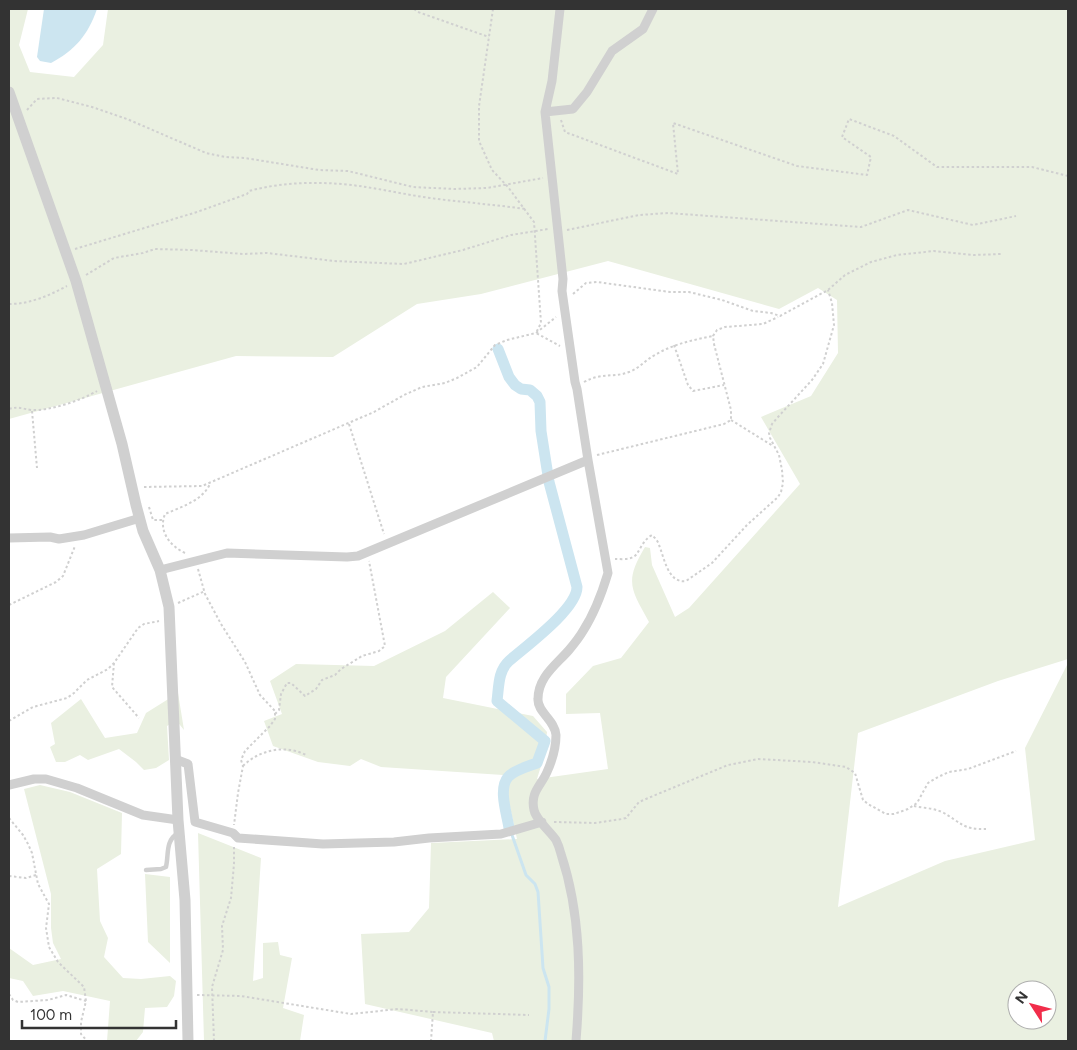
<svg xmlns="http://www.w3.org/2000/svg" width="1077" height="1050" viewBox="0 0 1077 1050" font-family="Figtree,sans-serif">
  <style>
    .green { fill: #eaf0e1; fill-rule: evenodd }
    .water { fill: #cce5f0 }
    .lines { fill: none; stroke-linecap: round; stroke-linejoin: round }
    .stream { stroke: #cce5f0; stroke-width: 3 }
    .canal { stroke: #cce5f0; stroke-width: 11 }
    .path { stroke: #d0d0d0; stroke-width: 2; stroke-dasharray: 2.5 2.5; stroke-linecap: butt }
    .service { stroke: #d0d0d0; stroke-width: 4.5 }
    .minor { stroke: #d0d0d0; stroke-width: 9 }
    .tertiary { stroke: #d0d0d0; stroke-width: 11 }
  </style>
  <rect width="100%" height="100%" fill="#fff"/>
  <path class="green" d="M9,9H28L19,45L30,72L74,77L103,45L108,9H1068V659L998,681L858,733L838,907L945,861L1035,840L1025,748L1068,663V1041H494L492,1033L365,1004L361,934L409,932L429,908L431,843L517,839L503,775L381,767L361,759L350,766L318,762L273,746L264,721L282,714L270,681L296,664L374,666L445,631L493,592L510,608L446,677L443,698L533,716L547,732L544,756L537,779L608,769L600,713L566,714V694L593,666L621,658L649,622C631,589 624,582 645,547L650,548L652,565L675,617L689,608L800,484L761,417L811,396L838,353L837,300L818,288L779,309L608,261L481,294L417,304L333,357L236,356L9,419ZM1017,990H1047V1020H1017Z
    M178,693L184,730L176,720L167,726L169,760L156,768L144,770L136,762L119,749L88,760L80,755L65,762H56L50,747L55,744L51,723L81,699L105,738L137,733L146,713Z
    M40,785L70,792L122,813L121,854L97,869L100,921L108,938L104,957L123,978L141,979L170,976L176,981L174,996L167,1007L145,1008L143,1032L136,1041H107L110,1001L63,991L33,996L23,981L9,978V948L33,965L61,959L53,943L51,928V894L24,789Z
    M198,833L261,858L253,981L263,978V943L278,942L280,955L292,958L283,1008L304,1015L300,1041H204Z
    M145,874L170,877V963L148,942Z"/>
  <path class="water" d="M44,9H97C88,35 75,50 51,63L40,61L37,57Z"/>
  <g class="lines">
    <path class="stream" d="M512,835L526,875L535,884L538,892L543,968L549,987V1009L545,1041"/>
    <path class="canal" d="M498,349L509,377L515,385L521,389L530,390L537,396L540,402L541,431L549,482L577,587C577,609 526,646 509,661C498,671 499,686 497,701L545,741L537,763C529,766 514,770 508,777C498,789 507,814 509,828"/>
    <path class="path" d="M414,9L418,12L489,37
      M493,9L479,106V141L492,170L508,187L534,222L541,323L536,333L560,346
      M27,110L37,99L57,98L92,107L127,119L206,153L225,157L245,158L319,170L348,171L413,187L454,189L487,188L543,178
      M561,120L565,132L678,174L673,123L797,166L867,175L871,157L842,137L849,119L894,136L937,167H1032L1068,176
      M567,230L639,215L668,213L861,227L908,210L973,225L1016,216
      M75,249L197,212L247,194L249,191C285,181 329,181 366,187C385,190 404,194 423,197C457,202 491,204 525,209
      M86,275L114,258L143,253L155,249L192,250L243,254L267,253L334,261L404,264L463,250L511,235L548,229
      M573,294L586,283L597,282L670,292H689L722,300L753,311L771,313L780,316L828,290L845,275L871,262L897,255L934,251L974,255L1001,254
      M9,304C30,304 48,296 67,286
      M674,345L688,385L693,391L724,385
      M584,382C602,372 614,378 629,372C640,368 645,360 655,355C673,344 693,340 713,336
      M9,409C19,406 22,409 32,410C50,411 82,400 97,391
      M32,411L37,468
      M731,420L773,446
      M349,424L384,534
      M597,455L724,424L731,420V410L714,344L713,336L717,330L725,327L763,324L778,317
      M144,487L202,486L374,412L404,395L422,387L445,383L457,378L477,367L495,345L507,340L536,333L556,317
      M149,507L153,520H162
      M185,553C170,546 158,531 165,514C181,507 202,501 210,484
      M615,559C620,559 628,560 633,557C639,555 641,541 652,535C655,538 658,541 659,545C664,557 668,584 686,581L712,563L747,525L778,497L781,492L783,483L782,470L779,455L770,438L769,433L772,424L778,417L812,380L823,364L834,325L832,303L828,290
      M198,569L205,594L221,624L245,662L260,695L275,711V719L270,726L245,751L241,760L243,766L238,793L234,825
      M178,603L205,591
      M9,605L56,582L63,576L75,546
      M114,663L112,687L139,718
      M275,714L279,710L281,694L287,683H291L305,696L316,689L322,680L335,675L341,669L362,656L379,651L385,646L369,561
      M9,721L33,707L67,698L74,693L87,680L108,669L114,663L138,628L144,624L159,621
      M243,766C259,750 285,744 306,755
      M914,806C923,808 933,808 942,812C961,822 962,830 986,829
      M9,818L23,835L28,844L32,853L38,884L49,904L46,928L49,947L58,962L84,987L86,1001L81,1022V1034L87,1041
      M554,822L595,823L622,819L626,818L639,802L653,796L728,765L758,759L812,762L846,767L855,773L863,800L868,804L886,814H894L908,809L917,803L928,783L938,777L949,772L968,769L1016,751
      M9,876L26,878L36,875
      M9,994L13,1000L18,1002L48,1000L66,995L86,1001
      M197,995L241,996L351,1014L398,1009L433,1012L431,1041
      M433,1012L529,1015
      M214,1041L212,987L223,950L222,926L231,898L234,864V847"/>
    <path class="service" d="M146,870L161,869L166,867C169,854 165,841 178,833"/>
    <path class="minor" d="M560,9L552,81L545,112L563,279L562,291L575,382L577,389L588,460L608,573C602,593 594,614 583,631C579,638 574,644 569,650C556,665 538,677 538,699C537,712 555,720 556,735C556,747 552,761 547,772C541,786 530,792 534,810C536,820 550,831 556,840C558,844 560,850 561,854C581,914 581,979 576,1041
      M545,112L573,109L587,92L612,51L643,29L653,9
      M9,538L50,537L59,539L84,535L140,518
      M160,570L227,553L347,557L358,556L588,460
      M175,759L188,764L195,822L233,833L238,838L323,844L394,842L429,838L501,834L542,822
      M9,785L34,779H46L77,788L143,815L178,820"/>
    <path class="tertiary" d="M9,92L76,281L122,444L136,505L143,531L160,570L169,607L178,820L185,900L188,1041"/>
  </g>
  <rect width="1077" height="1050" fill="none" stroke="#333333" stroke-width="20"/>
  <g transform="translate(1032 1005) rotate(306)"><circle r="24" fill="#ffffff" stroke="#adadad"/>
  <path d="M0-4L9 19L0 12L-9 19Z" fill="#f12d4a"/>
  <text y="-8" font-size="14" font-weight="bold" text-anchor="middle" fill="#333333">N</text>
  </g>
  <path d="M22 1020v8h154v-8" fill="none" stroke="#333333" stroke-width="2.5"/>
  <text x="30" y="1020" font-size="15" fill="#333333" stroke="#ffffff" stroke-width="4" paint-order="stroke">100 m</text>
</svg>
